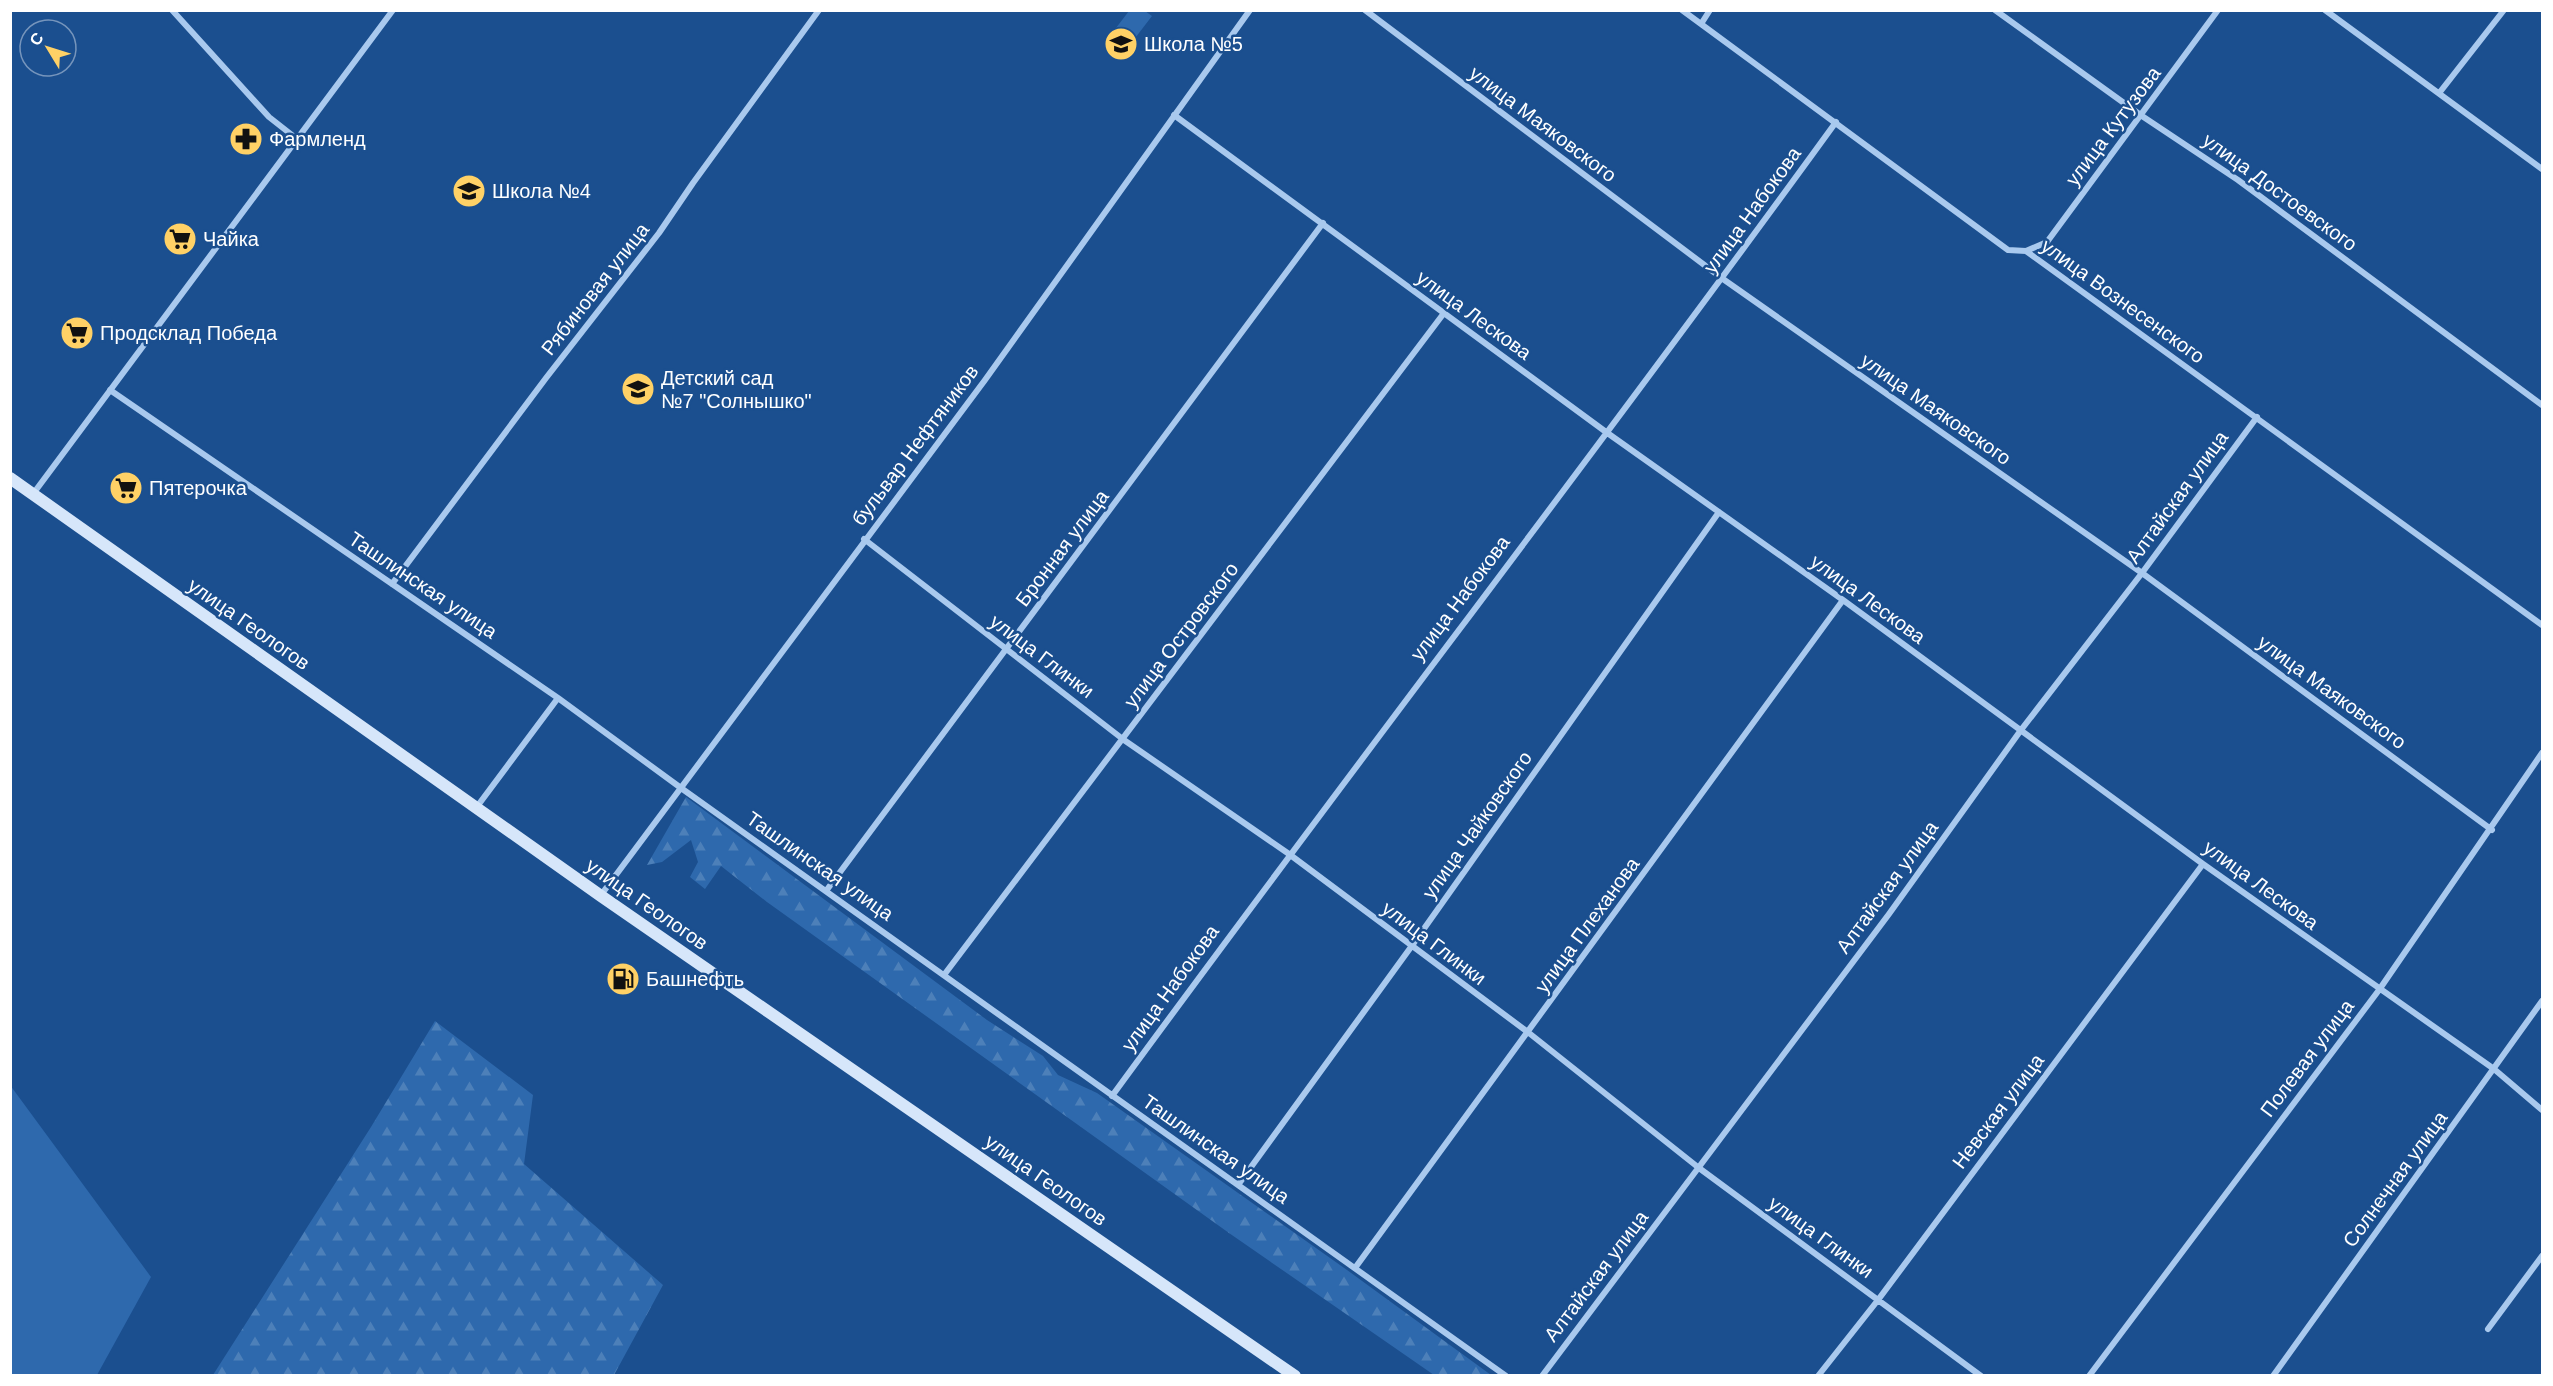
<svg xmlns="http://www.w3.org/2000/svg" width="2553" height="1386" viewBox="0 0 2553 1386" font-family="Helvetica,sans-serif">
  <style>
    .forest { fill: url(#forest-firs) }
    .garden { fill: #2e69ad }
    .lines { fill: none; stroke-linecap: round; stroke-linejoin: round }
    .minor { stroke: #a9c9ee; stroke-width: 6 }
    .secondary { stroke: #d6e6fa; stroke-width: 12 }
    .labels { text-anchor: middle; dominant-baseline: central; stroke-width: 5; stroke-linejoin: round; paint-order: stroke }
    .poi-label { font-size: 20px; fill: #fff; stroke: #1b4f8f; text-anchor: start }
    .street-label { font-size: 20px; fill: #fff; stroke: #1b4f8f }
  </style>
  <defs>
    <pattern id="forest-firs" width="22" height="20" patternUnits="userSpaceOnUse" patternTransform="scale(1.5)"><rect width="22" height="20" fill="#2e69ad"/><path d="M5 1l3.5 6h-7zM16 11l3.5 6h-7z" fill="#4d80b9"/></pattern>
  </defs>
  <rect width="100%" height="100%" fill="#1b4f8f"/>
  <path class="forest" d="M686,797L987,1020L1043,1056L1058,1075L1097,1093L1347,1270L1491,1375H1434L1229,1233L767,902L721,866L705,889L690,877L698,862L691,840L662,862L647,865Z
    M435,1021L533,1095L524,1164L663,1285L614,1375H213L371,1127Z"/>
  <path class="garden" d="M1129,11H1145L1152,16L1126,50L1109,37Z
    M10,1085L151,1277L97,1375H11Z"/>
  <g class="lines">
    <path class="minor" d="M172,10L269,117L297,139
      M1365,10L1723,279L2142,573L2492,830
      M1682,10L2008,250L2026,251L2542,625
      M1995,10L2142,116L2238,180L2542,405
      M2325,10L2542,169
      M1701,24L1710,10
      M2440,92L2504,10
      M1174,115L1606,432L1843,600L2203,864L2494,1069L2542,1110
      M2026,251L2047,242L2218,10
      M110,390L558,698L681,788L1506,1376
      M33,494L393,10
      M864,539L1124,740L1289,854L1529,1033L1699,1168L1981,1376
      M392,584L546,378L659,233L693,183L819,10
      M476,808L558,698
      M826,891L1323,223
      M601,895L985,380L1250,10
      M944,975L1444,313
      M1112,1096C1351,769 1599,449 1836,122
      M1238,1185L1411,947L1719,512
      M1355,1268L1843,600
      M2488,1329L2542,1256
      M1542,1376L1889,914L2021,730L2142,573L2257,417
      M1818,1376L1878,1300L2203,864
      M2089,1376L2379,990L2542,753
      M2273,1376L2542,1001"/>
    <path class="secondary" d="M10,478L601,896L1295,1376"/>
  </g>
  <defs>
    <g id="school-disc" transform="scale(1.725)"><circle r="9.5" fill="#ffd166" stroke="#1b4f8f"/><path d="M0-5L7-2L0 1L-7-2ZM-4 1L0 2.5L4 1V4Q0 6-4 4Z" fill="#111"/></g>
    <g id="pharmacy-disc" transform="scale(1.725)"><circle r="9.5" fill="#ffd166" stroke="#1b4f8f"/><path d="M-2-6h4v4h4v4h-4v4h-4v-4h-4v-4h4Z" fill="#111"/></g>
    <g id="supermarket-disc" transform="scale(1.725)"><circle r="9.5" fill="#ffd166" stroke="#1b4f8f"/><path d="M-6-5.5h2.5l.6 2H6L4.5 2H-2.5L-4.4-4H-6ZM-1.5 3.2a1.3 1.3 0 1 0 .1 0ZM3 3.2a1.3 1.3 0 1 0 .1 0Z" fill="#111"/></g>
    <g id="fuel-disc" transform="scale(1.725)"><circle r="9.5" fill="#ffd166" stroke="#1b4f8f"/><path d="M-5.5-6h7V0h2V4h1.3V-2.5L3-4.5l.8-.8L6-3V5H2.5V1h-1V6h-7ZM-4.2-4.7v3.2H.2V-4.7Z" fill="#111"/></g>
  </defs>
  <g fill-rule="evenodd">
    <use href="#school-disc" x="1121" y="44"/>
    <use href="#pharmacy-disc" x="246" y="139"/>
    <use href="#school-disc" x="469" y="191"/>
    <use href="#supermarket-disc" x="180" y="239"/>
    <use href="#supermarket-disc" x="77" y="333"/>
    <use href="#school-disc" x="638" y="389"/>
    <use href="#supermarket-disc" x="126" y="488"/>
    <use href="#fuel-disc" x="623" y="979"/>
  </g>
  <g class="labels">
    <g class="poi-label">
      <text x="1144" y="44">Школа №5</text>
      <text x="269" y="139">Фармленд</text>
      <text x="492" y="191">Школа №4</text>
      <text x="203" y="239">Чайка</text>
      <text x="100" y="333">Продсклад Победа</text>
      <text x="661" y="378">Детский сад<tspan x="661" dy="23">№7 "Солнышко"</tspan></text>
      <text x="149" y="488">Пятерочка</text>
      <text x="646" y="979">Башнефть</text>
    </g>
    <g class="street-label">
      <text transform="translate(1543 124) rotate(37)">улица Маяковского</text>
      <text transform="translate(2113 126) rotate(-53)">улица Кутузова</text>
      <text transform="translate(2280 192) rotate(36)">улица Достоевского</text>
      <text transform="translate(1752 210) rotate(-54)">улица Набокова</text>
      <text transform="translate(595 289) rotate(-52)">Рябиновая улица</text>
      <text transform="translate(2123 301) rotate(36)">улица Вознесенского</text>
      <text transform="translate(1474 315) rotate(36)">улица Лескова</text>
      <text transform="translate(1936 409) rotate(35)">улица Маяковского</text>
      <text transform="translate(915 445) rotate(-53)">бульвар Нефтяников</text>
      <text transform="translate(2177 497) rotate(-54)">Алтайская улица</text>
      <text transform="translate(1062 548) rotate(-53)">Бронная улица</text>
      <text transform="translate(423 585) rotate(34)">Ташлинская улица</text>
      <text transform="translate(1460 598) rotate(-53)">улица Набокова</text>
      <text transform="translate(1868 599) rotate(36)">улица Лескова</text>
      <text transform="translate(249 624) rotate(35)">улица Геологов</text>
      <text transform="translate(1181 635) rotate(-53)">улица Островского</text>
      <text transform="translate(1042 656) rotate(37)">улица Глинки</text>
      <text transform="translate(2332 692) rotate(36)">улица Маяковского</text>
      <text transform="translate(1477 825) rotate(-55)">улица Чайковского</text>
      <text transform="translate(820 866) rotate(35)">Ташлинская улица</text>
      <text transform="translate(2261 885) rotate(36)">улица Лескова</text>
      <text transform="translate(1887 887) rotate(-54)">Алтайская улица</text>
      <text transform="translate(647 904) rotate(35)">улица Геологов</text>
      <text transform="translate(1587 925) rotate(-54)">улица Плеханова</text>
      <text transform="translate(1434 943) rotate(37)">улица Глинки</text>
      <text transform="translate(1170 988) rotate(-54)">улица Набокова</text>
      <text transform="translate(2307 1058) rotate(-53)">Полевая улица</text>
      <text transform="translate(1998 1111) rotate(-53)">Невская улица</text>
      <text transform="translate(1216 1149) rotate(35)">Ташлинская улица</text>
      <text transform="translate(2395 1179) rotate(-54)">Солнечная улица</text>
      <text transform="translate(1046 1180) rotate(35)">улица Геологов</text>
      <text transform="translate(1821 1237) rotate(36)">улица Глинки</text>
      <text transform="translate(1596 1276) rotate(-53)">Алтайская улица</text>
    </g>
  </g>
  <rect width="2553" height="1386" fill="none" stroke="#ffffff" stroke-width="24"/>
  <g transform="translate(48 48) rotate(308)"><circle r="28" fill="#1b4f8f" stroke="#7695bc" stroke-width="1.5"/>
  <path d="M0-4.5L10 22L0 15L-10 22Z" fill="#ffd166"/>
  <text y="-9" font-size="16" font-weight="bold" text-anchor="middle" fill="#ffffff">С</text>
  </g>
</svg>
